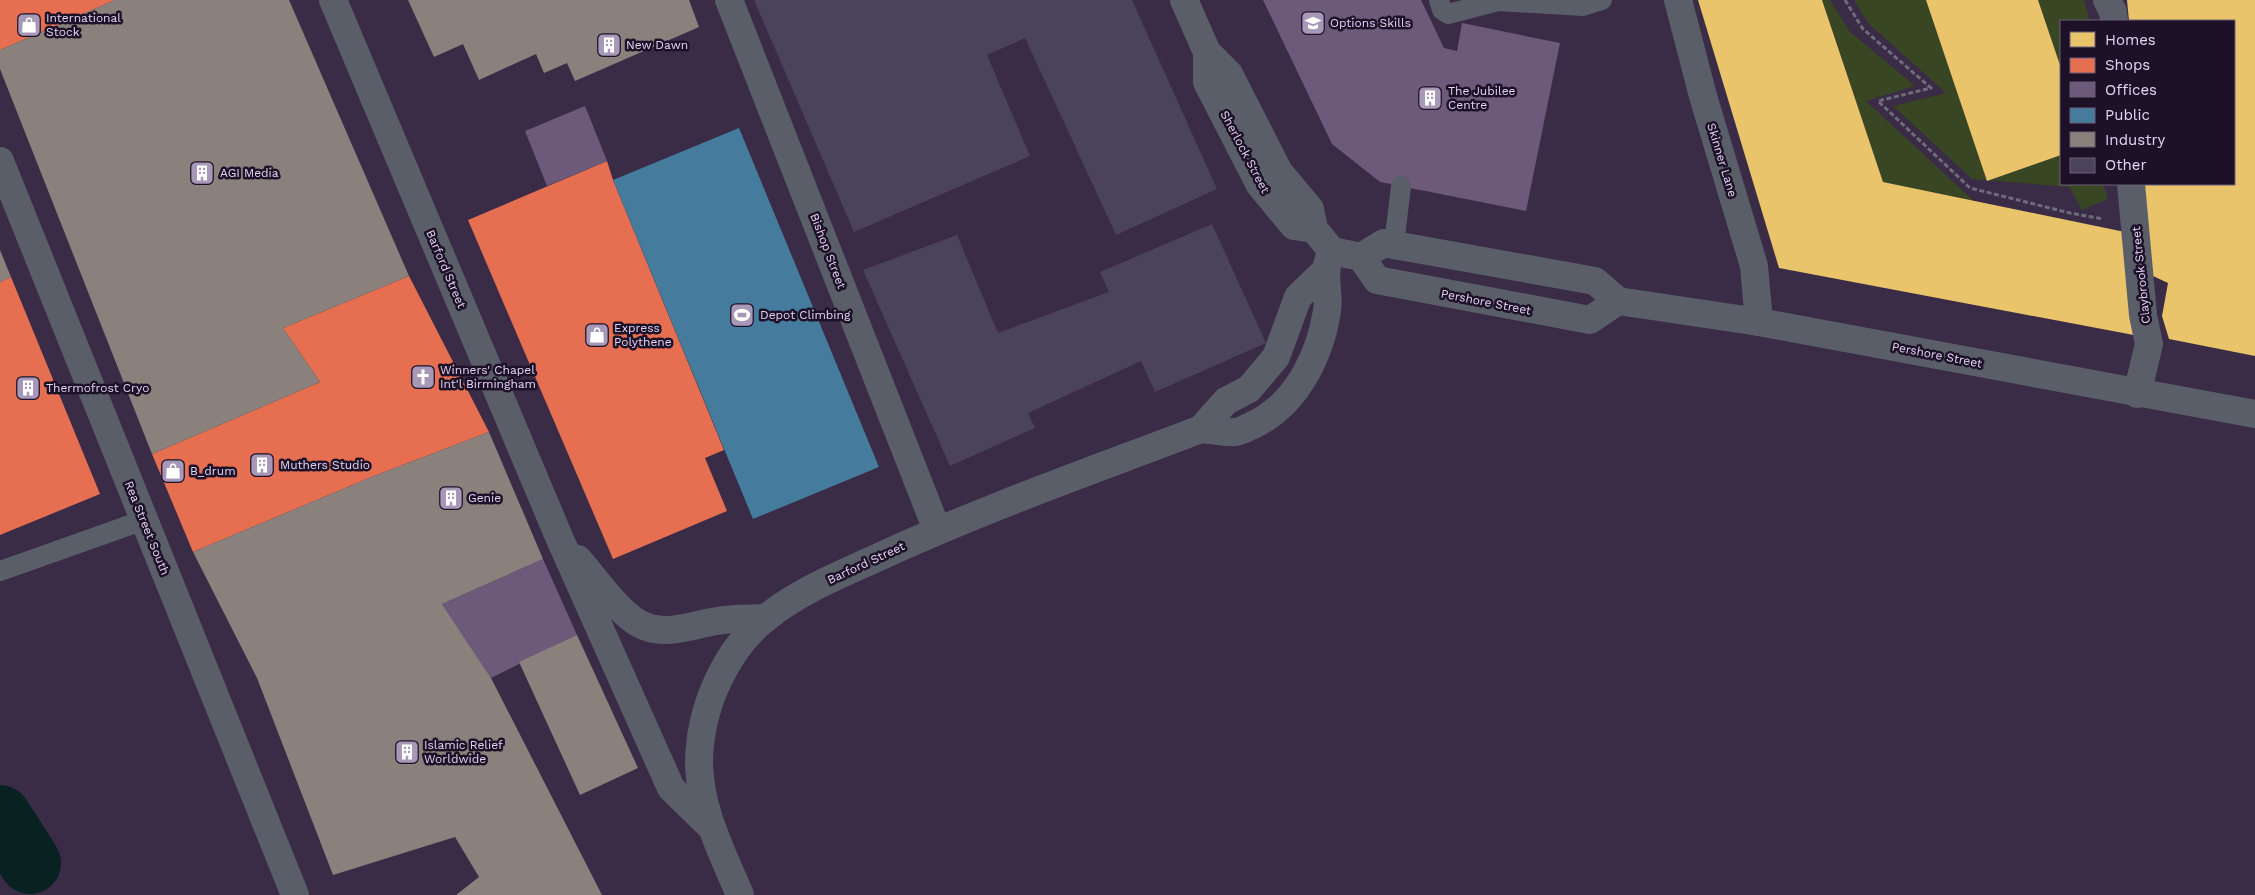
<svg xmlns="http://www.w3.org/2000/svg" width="2255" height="895" viewBox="0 0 2255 895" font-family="'Work Sans',sans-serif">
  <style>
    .green { fill: #394624 }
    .homes { fill: #e9c46a }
    .shops { fill: #e76f51 }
    .offices { fill: #6d597a }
    .public { fill: #457b9d }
    .industry { fill: #8a817c }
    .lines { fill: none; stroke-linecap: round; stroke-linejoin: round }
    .river { stroke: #082222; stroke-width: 62 }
    .building { fill: #4b435a }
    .path { stroke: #6e6c79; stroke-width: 3; stroke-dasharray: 5 2.5; stroke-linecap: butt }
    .service { stroke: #5a5e68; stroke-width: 20 }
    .minor { stroke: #5a5e68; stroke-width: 28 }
    .tertiary { stroke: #5a5e68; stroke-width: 28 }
    .labels { text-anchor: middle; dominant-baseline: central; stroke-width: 5; stroke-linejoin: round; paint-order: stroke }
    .poi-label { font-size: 12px; fill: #e2d3f3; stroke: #1d1128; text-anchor: start }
    .street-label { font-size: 12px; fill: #e2d3f3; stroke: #1d1128 }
  </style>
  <rect width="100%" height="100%" fill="#3a2b47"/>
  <path class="green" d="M1822,0H1830L1850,32L1915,86L1866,101L1974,201L1883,182Z
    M1854,0H1926L1987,181L2061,155V184H2103L2108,199L2082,210L2069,187L1972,179L1893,106L1946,93L1868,23Z
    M2038,0H2084L2090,21H2061V68Z"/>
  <path class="homes" d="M1698,0H1822L1883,182L2125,232L2139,336L1779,268Z
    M1926,0H2038L2061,68V155L1987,181Z
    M2127,0H2255V356L2169,339L2162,316L2168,283L2153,276L2144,184H2234V21H2129Z"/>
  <path class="shops" d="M0,0H115L0,50Z
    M607,161L613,180L724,450L705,458L727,511L613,559L468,220Z
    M409,276L489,432L374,476L193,552L152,454L320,382L283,328Z
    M11,277L100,494L0,535V282Z"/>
  <path class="offices" d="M1263,0H1421L1444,48L1457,51L1462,23L1560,43L1526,211L1380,182L1332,144Z
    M585,106L607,161L547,186L525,131Z
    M543,559L577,635L491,678L442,604Z"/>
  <path class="public" d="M739,128L879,467L753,519L613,180Z"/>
  <path class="industry" d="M115,0H289L409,276L283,328L320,382L152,454L0,69V50Z
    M408,0H689L699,27L575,81L567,63L544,73L536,54L479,80L463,44L434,57Z
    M0,250L11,277L0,282Z
    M489,432L543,559L442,604L491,678L602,895H456L479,877L455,837L333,875L257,678L193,552L374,476Z
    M577,635L638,768L580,795L519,662Z"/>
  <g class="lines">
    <path class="river" d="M0,816L30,863"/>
  </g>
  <path class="building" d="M754,0H1132L1217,189L1116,235L1025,38L987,55L1030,156L854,232Z
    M1212,224L1266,343L1155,392L1141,361L1028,413L1035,428L950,466L863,270L957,235L998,333L1109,292L1100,272Z"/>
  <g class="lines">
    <path class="path" d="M1845,0L1863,29L1931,88L1878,101L1970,188L2070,213L2103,219"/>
    <path class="service" d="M1439,0L1442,10L1448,14L1498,1L1583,6L1602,0
      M1394,245L1401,186
      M0,571L144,520"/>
    <path class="minor" d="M333,0L559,537L671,788L711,827
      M729,0L937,530
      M1678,0L1703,96L1754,266L1759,322
      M2107,0L2113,12L2114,21
      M0,161L295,895
      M2131,184L2143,315L2149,344L2137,394
      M578,559C595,578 617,611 638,623C664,638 690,625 717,621C733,618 750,619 766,618"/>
    <path class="tertiary" d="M1184,0L1207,52L1229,74L1279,172L1310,209L1314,229L1332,251
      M1207,52V82L1260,185L1294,226L1314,229
      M1332,251L1361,257L1384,243L1394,245L1595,281L1618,301L1759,322L2255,414
      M1361,257L1377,280L1590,320L1618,301
      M1201,429C1212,430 1225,433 1235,432C1241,432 1248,427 1253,425C1296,405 1320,356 1327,311C1330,293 1322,277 1329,258
      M740,895C722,852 699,809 699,761C700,708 725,650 767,617C801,590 842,574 881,556C985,508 1094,470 1201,429L1226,401L1249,389L1276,357L1298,297L1325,271"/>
  </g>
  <defs>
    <g id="school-square" transform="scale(1.25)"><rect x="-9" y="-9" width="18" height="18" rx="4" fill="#a798b7" stroke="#1d1128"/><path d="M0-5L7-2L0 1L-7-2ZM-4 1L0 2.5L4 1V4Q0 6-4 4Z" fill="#fff"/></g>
    <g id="shop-square" transform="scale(1.25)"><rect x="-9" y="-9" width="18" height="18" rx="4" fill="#a798b7" stroke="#1d1128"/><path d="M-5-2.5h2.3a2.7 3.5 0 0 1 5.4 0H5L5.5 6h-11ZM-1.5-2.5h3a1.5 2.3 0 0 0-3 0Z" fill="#fff"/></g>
    <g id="building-square" transform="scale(1.25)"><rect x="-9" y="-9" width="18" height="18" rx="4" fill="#a798b7" stroke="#1d1128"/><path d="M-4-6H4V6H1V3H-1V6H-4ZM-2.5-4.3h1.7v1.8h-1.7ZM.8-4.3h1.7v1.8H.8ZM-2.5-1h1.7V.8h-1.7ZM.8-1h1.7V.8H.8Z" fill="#fff"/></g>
    <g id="stadium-square" transform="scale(1.25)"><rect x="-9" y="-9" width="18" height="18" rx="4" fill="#a798b7" stroke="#1d1128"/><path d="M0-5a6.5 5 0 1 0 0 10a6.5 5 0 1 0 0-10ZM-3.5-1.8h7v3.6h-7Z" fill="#fff"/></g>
    <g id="church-square" transform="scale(1.25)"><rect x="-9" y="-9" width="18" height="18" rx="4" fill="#a798b7" stroke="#1d1128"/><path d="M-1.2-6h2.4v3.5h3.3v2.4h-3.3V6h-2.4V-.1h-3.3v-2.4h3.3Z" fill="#fff"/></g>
  </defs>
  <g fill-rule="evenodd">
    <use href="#school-square" x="1313" y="23"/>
    <use href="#shop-square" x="29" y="25"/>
    <use href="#building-square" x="609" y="45"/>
    <use href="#building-square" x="1430" y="98"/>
    <use href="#building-square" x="202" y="173"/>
    <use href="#stadium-square" x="742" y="315"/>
    <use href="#shop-square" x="597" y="335"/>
    <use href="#church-square" x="423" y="377"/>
    <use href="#building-square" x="28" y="388"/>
    <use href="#building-square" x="262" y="465"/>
    <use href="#shop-square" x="173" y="471"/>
    <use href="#building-square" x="451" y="498"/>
    <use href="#building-square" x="407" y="752"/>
  </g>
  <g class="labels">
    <g class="poi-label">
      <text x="46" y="18">International<tspan x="46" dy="14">Stock</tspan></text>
      <text x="1330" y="23">Options Skills</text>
      <text x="626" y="45">New Dawn</text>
      <text x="1448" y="91">The Jubilee<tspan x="1448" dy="14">Centre</tspan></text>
      <text x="220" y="173">AGI Media</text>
      <text x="760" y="315">Depot Climbing</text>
      <text x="614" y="328">Express<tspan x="614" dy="14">Polythene</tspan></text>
      <text x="440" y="370">Winners' Chapel<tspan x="440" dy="14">Int'l Birmingham</tspan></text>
      <text x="46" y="388">Thermofrost Cryo</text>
      <text x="280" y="465">Muthers Studio</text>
      <text x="190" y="471">B_drum</text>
      <text x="468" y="498">Genie</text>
      <text x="424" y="745">Islamic Relief<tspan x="424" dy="14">Worldwide</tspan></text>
    </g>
    <g class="street-label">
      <text transform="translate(1245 152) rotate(62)">Sherlock Street</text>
      <text transform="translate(1722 160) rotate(73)">Skinner Lane</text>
      <text transform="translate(828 251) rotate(69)">Bishop Street</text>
      <text transform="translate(446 269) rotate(67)">Barford Street</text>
      <text transform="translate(2141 275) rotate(-96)">Claybrook Street</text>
      <text transform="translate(1486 302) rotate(11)">Pershore Street</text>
      <text transform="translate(1937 355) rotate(11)">Pershore Street</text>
      <text transform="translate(147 528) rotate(68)">Rea Street South</text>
      <text transform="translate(866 563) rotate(-25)">Barford Street</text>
    </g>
  </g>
  <rect x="2060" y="20" width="175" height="165" fill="#1d1128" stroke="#6c5f79"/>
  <rect x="2070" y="32" width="25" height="15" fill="#e9c46a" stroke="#6c5f79"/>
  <text x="2105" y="45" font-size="15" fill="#e2d3f3">Homes</text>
  <rect x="2070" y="58" width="25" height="15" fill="#e76f51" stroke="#6c5f79"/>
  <text x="2105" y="70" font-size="15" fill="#e2d3f3">Shops</text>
  <rect x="2070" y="82" width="25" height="15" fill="#6d597a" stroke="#6c5f79"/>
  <text x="2105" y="95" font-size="15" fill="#e2d3f3">Offices</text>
  <rect x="2070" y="108" width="25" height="15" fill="#457b9d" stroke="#6c5f79"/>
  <text x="2105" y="120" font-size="15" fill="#e2d3f3">Public</text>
  <rect x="2070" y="132" width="25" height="15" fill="#8a817c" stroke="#6c5f79"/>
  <text x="2105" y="145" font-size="15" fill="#e2d3f3">Industry</text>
  <rect x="2070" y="158" width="25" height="15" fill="#4b435a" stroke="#6c5f79"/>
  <text x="2105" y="170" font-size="15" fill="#e2d3f3">Other</text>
</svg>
